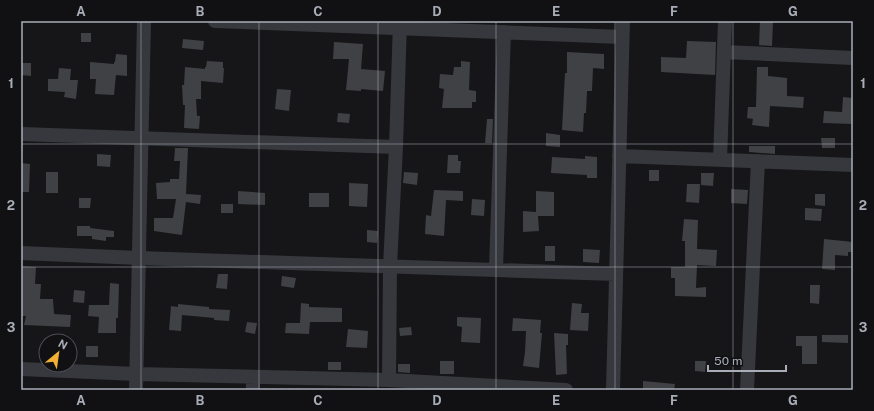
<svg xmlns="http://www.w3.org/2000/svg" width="874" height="411" viewBox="0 0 874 411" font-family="'Public Sans',sans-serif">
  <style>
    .building { fill: #404145 }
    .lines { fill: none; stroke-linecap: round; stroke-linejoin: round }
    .minor { stroke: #37383d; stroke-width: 14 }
    .grid { fill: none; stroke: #a8adb8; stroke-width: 1; stroke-opacity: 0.55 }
    .neatline { fill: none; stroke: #a8adb8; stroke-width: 1.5 }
    .grid-label { font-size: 13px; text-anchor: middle; font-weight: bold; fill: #a8adb8 }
  </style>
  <rect width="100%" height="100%" fill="#161618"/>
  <path class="building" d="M760,21H773L772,46L759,45Z
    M81,33H91V42H81Z
    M183,39L204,41L203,50L182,48Z
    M687,41L716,42L715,75L661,72V57L686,58Z
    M334,42L363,44L361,69L385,71L383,91L361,89V91L346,90L349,59H333Z
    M567,52L604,54V69L593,68L592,91H587L586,113H584L583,132L562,130L565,73H567Z
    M116,54L127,55V76L116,75L114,95L95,94L96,79H90V62L114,64V62H115Z
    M207,61L223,62V68H224L223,83L201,81V99H196L197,116H200L199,129L184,128L185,105H183L182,85H184L185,67L205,69V67H206Z
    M461,61L470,62L469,90L476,91V102H472V108H442L444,89L439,88L440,74L453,75L454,67H461Z
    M21,63H31V76L21,75Z
    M757,67H768V76L787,78V96L804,97L803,108L770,106L769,127L752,125L753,119L747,118L748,107H756Z
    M59,68L71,69L70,80H78L76,99L64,97L65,92L48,91V79H58Z
    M277,89L291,90L289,111L275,109Z
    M843,97L853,98V124L823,123L824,111L842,112Z
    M338,113L350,114L349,123L337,122Z
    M487,119H493L492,143H485Z
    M546,133L560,135V147L546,146Z
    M821,138H835V148H822Z
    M749,146H775V154L749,152Z
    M175,148H188L186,194L201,195L200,204L186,202L182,235L154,231V218H173L176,199H157L156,183L170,182V179H179L180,161H174Z
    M97,154L111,155L110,167L97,166Z
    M448,155H458V161H461L460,173H447Z
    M585,156L597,157V178H587V175L551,173L552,157L585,159Z
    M21,163L30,164L29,192H21Z
    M649,170H659V181H649Z
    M46,172H58V193H46Z
    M404,172L418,173L417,185L403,183Z
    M701,173H714L713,186L701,185Z
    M349,183L368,184L367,207L349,206Z
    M687,184H700L699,203L686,202Z
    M731,189L748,190L747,204L731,203Z
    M434,190L463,191V201L446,200L444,236L425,234L426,215L431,216Z
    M238,191L265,193V205L238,204Z
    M536,191L554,192V216H538L539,231L523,232V211L536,212Z
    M309,193H329V207H309Z
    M815,194H825V206L815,205Z
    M79,198H91L90,208H79Z
    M472,199L485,200L484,216L471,215Z
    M221,204H233V213H221Z
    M805,208L822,209L821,221L805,220Z
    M684,219L698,220L697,249L717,250L716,266L697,265L696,288L706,287V297L675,296V278H671V267H685V241H682Z
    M77,226H90V228L114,231V237H106V241L92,239V236H77Z
    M367,230L378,231L377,243L367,242Z
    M824,239L853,242V252H848V256L835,255V270L822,269Z
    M545,246H555V261H545Z
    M583,249L600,250L599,263L583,262Z
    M21,266L36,267L35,284H41L40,299H53L54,314L71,315L70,327L24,325L26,316H21Z
    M218,274H228L227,289L216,288Z
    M282,276L296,278L294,288L281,286Z
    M110,283L119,284L118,318H116V333H98L99,317L88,316L89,305H109Z
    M810,285H820L819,304L810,303Z
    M74,290L85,291L84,303L73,302Z
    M301,303L309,304V307L342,308V322H310L309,334L285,333L286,323H300Z
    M572,303L582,304L581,313H589L588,331L570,330Z
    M178,304L209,307V309L230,310L229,321L214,320V318L182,315L181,331L169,330L171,306L178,307Z
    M457,317L481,318L480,343L461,342L462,327L457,326Z
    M513,318L541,320L540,333H542L539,368L523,366L525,352L526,331H512Z
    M247,322L257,323L255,334L245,332Z
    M411,327L412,335L400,336L399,328Z
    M348,329L368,331L367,348L346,347Z
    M554,333L568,334V345H566L567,374L556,375Z
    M822,335H848V343L822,342Z
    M796,336H817V364H802V346H796Z
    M86,346H98V357H86Z
    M440,361H454V374H440Z
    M695,361H706L705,372L695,371Z
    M328,362H341V370H328Z
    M398,364H410V373L398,372Z
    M643,381L675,384L674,390H643Z"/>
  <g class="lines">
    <path class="minor" d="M215,21L622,37
      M724,52L853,58
      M21,134L396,147
      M619,156L853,165
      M720,160L725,21
      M21,253L139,258L616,274
      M496,269L504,32
      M21,369L137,374L389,380L566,390
      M389,380L390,266L396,147L400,21
      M136,390L144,21
      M253,390V377
      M613,390L623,21
      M747,390L758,161"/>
  </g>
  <path class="grid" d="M141,21V390M259,21V390M378,21V390M496,21V390M615,21V390M733,21V390M21,144H853M21,267H853"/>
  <rect width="874" height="411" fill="none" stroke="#111113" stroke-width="44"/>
  <g transform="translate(58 353) rotate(29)"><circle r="19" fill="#111113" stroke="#4d4f55"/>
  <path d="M0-3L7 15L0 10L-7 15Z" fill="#f2b134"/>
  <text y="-6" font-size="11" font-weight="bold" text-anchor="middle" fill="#a8adb8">N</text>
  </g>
  <path d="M708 365v6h78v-6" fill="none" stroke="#a8adb8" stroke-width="2"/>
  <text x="714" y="365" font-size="12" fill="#a8adb8" stroke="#111113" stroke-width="3" paint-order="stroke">50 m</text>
  <rect x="22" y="22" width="830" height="367" class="neatline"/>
  <g class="grid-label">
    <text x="81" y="16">A</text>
    <text x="200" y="16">B</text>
    <text x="318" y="16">C</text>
    <text x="437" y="16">D</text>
    <text x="556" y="16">E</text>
    <text x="674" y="16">F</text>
    <text x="793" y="16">G</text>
    <text x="11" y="88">1</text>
    <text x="863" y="88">1</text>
    <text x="11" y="210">2</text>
    <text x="863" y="210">2</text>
    <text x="11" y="332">3</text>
    <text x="863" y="332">3</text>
    <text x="81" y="405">A</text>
    <text x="200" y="405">B</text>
    <text x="318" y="405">C</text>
    <text x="437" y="405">D</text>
    <text x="556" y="405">E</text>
    <text x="674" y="405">F</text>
    <text x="793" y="405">G</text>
  </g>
</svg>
